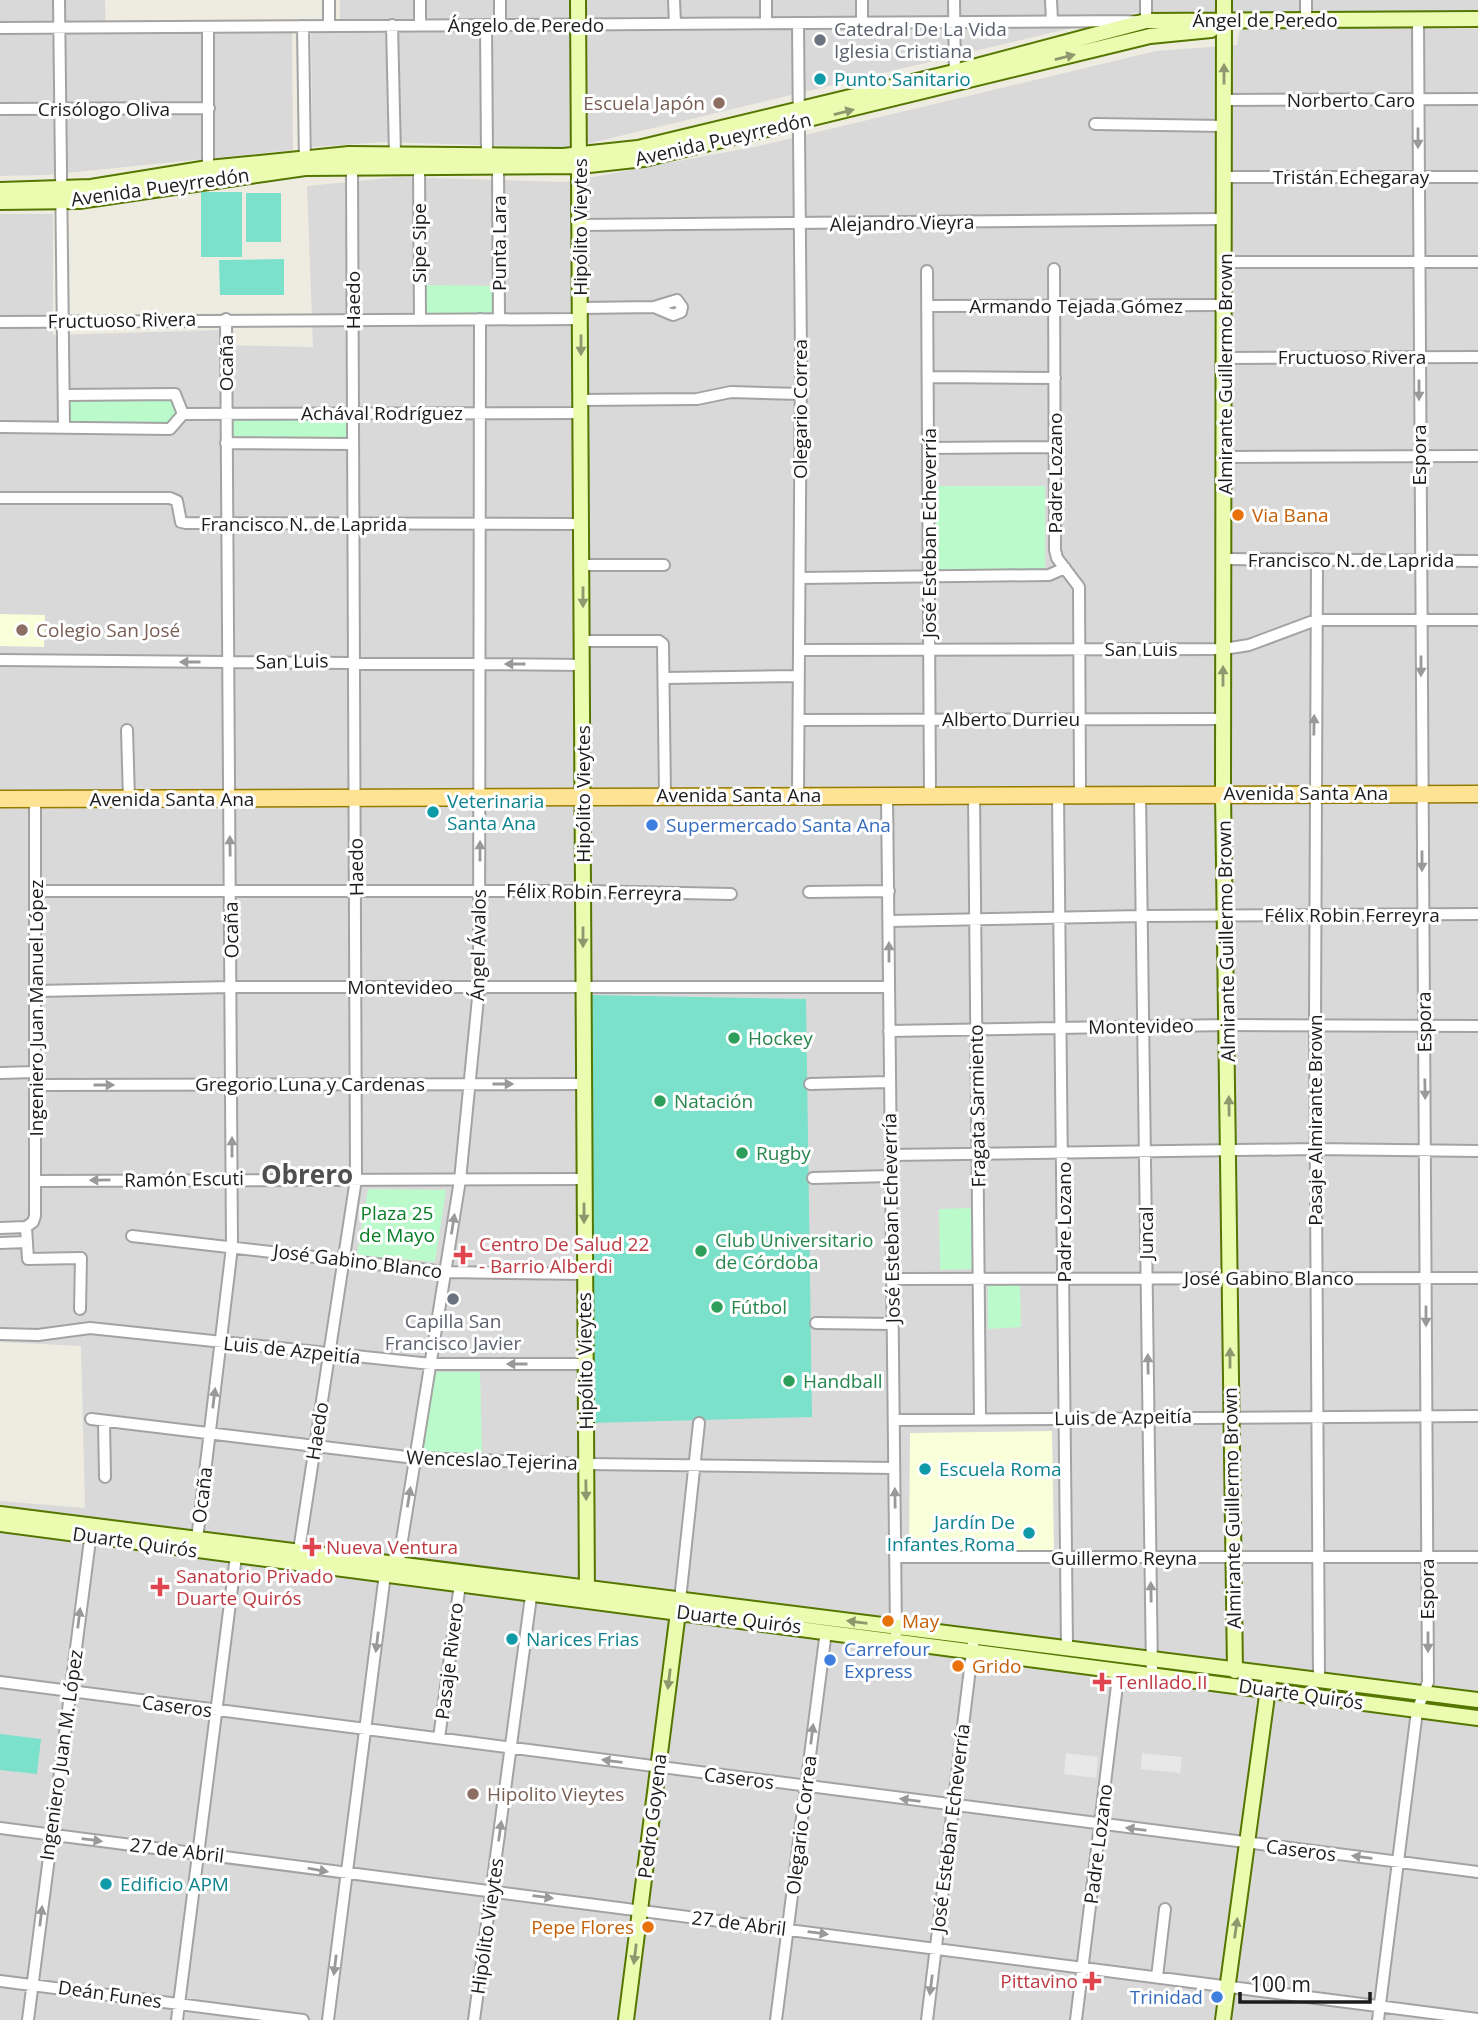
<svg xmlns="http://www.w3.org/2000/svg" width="1478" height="2020" viewBox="0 0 1478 2020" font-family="'Open Sans',sans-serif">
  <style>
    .residential { fill: #dad9d9 }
    .education { fill: #f9ffd9 }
    .park { fill: #bbfbcb }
    .pitch { fill: #7be1cb }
    .parking { fill: #e8e8e8 }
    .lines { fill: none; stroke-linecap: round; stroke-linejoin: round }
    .street-casing { stroke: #a3a3a3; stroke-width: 14 }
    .secondary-casing { stroke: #557600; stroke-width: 18 }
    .primary-casing { stroke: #947c00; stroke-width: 19 }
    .street { stroke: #fff; stroke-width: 10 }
    .secondary { stroke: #ebfcb1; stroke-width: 14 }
    .primary { stroke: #ffe395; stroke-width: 16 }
    .oneway { fill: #8e976e }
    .oneway2 { fill: #999 }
    .worship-dot { fill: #6b7280; stroke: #fff; stroke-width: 2.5 }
    .culture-dot { fill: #0f9aa8; stroke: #fff; stroke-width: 2.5 }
    .education-dot { fill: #8d6e63; stroke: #fff; stroke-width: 2.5 }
    .food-dot { fill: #e8710a; stroke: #fff; stroke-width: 2.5 }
    .shop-dot { fill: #3f7fe0; stroke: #fff; stroke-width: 2.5 }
    .leisure-dot { fill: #2e9e5b; stroke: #fff; stroke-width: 2.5 }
    .health-dot { fill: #e0444e; stroke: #fff; stroke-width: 2.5 }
    .labels { text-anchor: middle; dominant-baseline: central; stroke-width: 6; stroke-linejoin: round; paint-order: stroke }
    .street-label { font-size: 19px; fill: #1c1c1c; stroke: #fff }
    .worship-label { font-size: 19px; fill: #5b616d; stroke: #fff; text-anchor: start }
    .culture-label { font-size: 19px; fill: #0d838f; stroke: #fff; text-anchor: start }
    .education-label { font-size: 19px; fill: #785e54; stroke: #fff; text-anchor: start }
    .food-label { font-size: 19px; fill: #c56008; stroke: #fff; text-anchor: start }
    .shop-label { font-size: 19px; fill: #366cbe; stroke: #fff; text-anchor: start }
    .leisure-label { font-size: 19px; fill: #27864d; stroke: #fff; text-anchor: start }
    .park-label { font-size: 19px; fill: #077d25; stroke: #fff }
    .health-label { font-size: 19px; fill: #be3a42; stroke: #fff; text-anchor: start }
    .district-label { font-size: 26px; font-weight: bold; fill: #4f4f4f; stroke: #fff }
  </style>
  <rect width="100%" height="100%" fill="#eeece1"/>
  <path class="residential" d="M0,0H105L106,32H292L293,150L47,175L0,176Z
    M340,0H1478V11L1134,13L570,148L385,142L312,147L311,30L340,28Z
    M1240,26L1478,29V2020H0V1501L85,1508L81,1346L0,1342V214H53V335L219,330V345L313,347L307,186L399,177L566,182L759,146L1156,51L1237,45Z"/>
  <path class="education" d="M0,614L45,615L44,647L0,646Z
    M1052,1431L1054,1551L909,1553L910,1433Z"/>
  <path class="park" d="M426,285L495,286V314H426Z
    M173,396L180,414L168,426L66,425V397Z
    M231,419H349V440L231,439Z
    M934,486H1045V571L934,570Z
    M368,1189L446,1190L435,1262L357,1255Z
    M972,1208L973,1269L940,1270L939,1209Z
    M1020,1283L1021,1327L988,1329V1284Z
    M433,1372H480L482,1454L423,1451Z"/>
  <path class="pitch" d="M201,192H242V257H201Z
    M246,193H281V242H246Z
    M284,259V295H220L219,260Z
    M592,995L806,999L812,1417L592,1423Z
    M0,1734L41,1739L37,1774L0,1770Z"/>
  <path class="parking" d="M1066,1753L1098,1757L1096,1778L1064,1774Z
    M1142,1753L1182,1757L1180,1773L1141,1769Z"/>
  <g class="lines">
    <g class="street-casing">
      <path id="street" d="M59,0L64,427
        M329,0V26
        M420,0V25
        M500,0V25
        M674,0L675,24
        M766,0V23
        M862,0V23
        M954,0L955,78
        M1051,0L1052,21
        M1306,20V0
        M798,23L801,355L798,795
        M392,25L395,154
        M486,25L487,156
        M303,26L305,165
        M208,27V168
        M0,28L1146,21V0
        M1224,100L1478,99
        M0,109L209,108
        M1095,124L1224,126
        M419,167L420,319
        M498,167L499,319
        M1225,177H1478
        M580,225L1225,219
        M1225,262H1478
        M1054,269L1055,550L1057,558L1079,587L1080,794
        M927,271L930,796
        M927,306L1225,305
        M581,308L654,307L673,315L681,312L682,307L677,300L654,307
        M0,322L581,319
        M1226,358L1478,357
        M928,377L1055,378
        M581,400L697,399L731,392L801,394
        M183,414L582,413
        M0,427L170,429L183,414L175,394L64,395
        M226,443L352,444
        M928,448L1055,447
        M1225,457L1478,456
        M0,498H170L177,501L181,522L186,523L582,524
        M1224,559L1478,561
        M1317,559L1315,1026L1319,1680
        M583,565H664
        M800,578L1049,575L1065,568
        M583,641H659L663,644L665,795
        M799,650L1224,649L1249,645L1316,620H1478
        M0,660L583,665
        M665,678L799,676
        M799,720L1223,719
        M127,730L129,799
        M974,794L980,1419
        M1058,794L1067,1649
        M1140,794L1152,1673
        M887,795L896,1633
        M36,891H583L731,894
        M809,892L889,891
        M889,921L1142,916L1478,914
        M36,991L232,987H889
        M889,1031L1227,1025L1478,1026
        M0,1073L36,1072
        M810,1084L889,1082
        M36,1085L583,1084
        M890,1155L1315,1149L1478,1151
        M813,1178L890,1176
        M36,1181L585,1179
        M26,1227L28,1259L81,1258L80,1309
        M0,1228L26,1227L33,1222L35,1216V799
        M132,1236L445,1272L584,1274
        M0,1243L27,1242
        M892,1279L1478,1278
        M816,1323L893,1324
        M0,1334L38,1335L90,1328L431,1364H585
        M91,1419L415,1458L586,1464L894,1468
        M895,1420L1478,1416
        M104,1421L105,1477
        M197,1539L232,1247L226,319
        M298,1557L356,1179L352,166
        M896,1557H1478
        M398,1565L460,1180L479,988L480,319
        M680,1600L699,1423
        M0,1682L1478,1872
        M439,1738L460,1584
        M0,1828L1478,2019
        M1157,1977L1165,1909
        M0,1981L303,2020
        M28,2020L91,1532
        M177,2020L236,1556
        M328,2020L385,1574
        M474,2020L532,1589
        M776,2020L826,1631
        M927,2020L973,1644
        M1076,2020L1119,1669
        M1378,2020L1417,1711L1428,1682L1418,20"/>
    </g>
    <g class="secondary-casing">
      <path id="secondary" d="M578,0L587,1600
        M1224,0L1223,794L1235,1671
        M0,190L91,187L208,168L349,154L563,156L638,148L954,72L1146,21L1478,19
        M0,202L79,201L305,168L580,166L644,159L1150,36L1211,30L1224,20
        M0,1514L1478,1700
        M0,1524L1478,1718
        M626,2020L678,1612
        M1223,2020L1269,1681"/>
    </g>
    <g class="primary-casing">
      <path id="primary" d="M0,799L1478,794"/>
    </g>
    <use href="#street" class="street"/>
    <use href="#secondary" class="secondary"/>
    <use href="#primary" class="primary"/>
  </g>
  <defs><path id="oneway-solid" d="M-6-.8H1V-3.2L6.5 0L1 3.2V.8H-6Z" transform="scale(1.75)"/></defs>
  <g class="oneway">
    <use href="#oneway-solid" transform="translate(1065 57) rotate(-14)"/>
    <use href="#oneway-solid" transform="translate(1224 74) rotate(-90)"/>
    <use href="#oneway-solid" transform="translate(844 112) rotate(-14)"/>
    <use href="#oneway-solid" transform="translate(581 345) rotate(90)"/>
    <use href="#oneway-solid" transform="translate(583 597) rotate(90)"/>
    <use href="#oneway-solid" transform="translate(1223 676) rotate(-90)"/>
    <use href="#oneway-solid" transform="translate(583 937) rotate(90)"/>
    <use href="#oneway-solid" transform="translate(1229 1106) rotate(-91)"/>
    <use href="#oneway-solid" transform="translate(584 1213) rotate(90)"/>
    <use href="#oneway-solid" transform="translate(1230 1358) rotate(-90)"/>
    <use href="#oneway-solid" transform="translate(586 1490) rotate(89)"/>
    <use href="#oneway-solid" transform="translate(857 1622) rotate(-173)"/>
    <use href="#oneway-solid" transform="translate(669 1679) rotate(97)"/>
    <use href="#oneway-solid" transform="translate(1236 1928) rotate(-82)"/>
    <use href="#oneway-solid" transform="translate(635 1954) rotate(97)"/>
  </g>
  <g class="oneway2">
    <use href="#oneway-solid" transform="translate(1418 138) rotate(90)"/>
    <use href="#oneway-solid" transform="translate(1419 390) rotate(90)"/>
    <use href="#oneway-solid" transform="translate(190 662) rotate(-180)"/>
    <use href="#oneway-solid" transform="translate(515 664) rotate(-180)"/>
    <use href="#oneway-solid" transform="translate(1421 666) rotate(90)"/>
    <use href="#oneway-solid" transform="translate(1314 725) rotate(-89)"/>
    <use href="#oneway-solid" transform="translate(230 846) rotate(-91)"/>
    <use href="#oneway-solid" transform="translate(480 851) rotate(-90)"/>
    <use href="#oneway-solid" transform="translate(1422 861) rotate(90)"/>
    <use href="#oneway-solid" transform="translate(889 952) rotate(-90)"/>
    <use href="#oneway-solid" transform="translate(503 1084)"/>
    <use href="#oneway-solid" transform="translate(104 1085)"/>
    <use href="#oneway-solid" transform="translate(1425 1089) rotate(89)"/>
    <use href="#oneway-solid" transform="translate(232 1147) rotate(-90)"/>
    <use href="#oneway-solid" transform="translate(100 1180) rotate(179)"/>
    <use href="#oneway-solid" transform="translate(453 1224) rotate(-81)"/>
    <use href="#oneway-solid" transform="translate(1426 1316) rotate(90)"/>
    <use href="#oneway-solid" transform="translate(517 1364) rotate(180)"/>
    <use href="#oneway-solid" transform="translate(1148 1364) rotate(-91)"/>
    <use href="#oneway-solid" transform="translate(214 1398) rotate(-83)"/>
    <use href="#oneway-solid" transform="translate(409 1497) rotate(-81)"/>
    <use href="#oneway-solid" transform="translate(895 1498) rotate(-91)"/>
    <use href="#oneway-solid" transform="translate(1151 1592) rotate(-91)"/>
    <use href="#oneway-solid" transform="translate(79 1618) rotate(-83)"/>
    <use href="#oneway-solid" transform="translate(377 1642) rotate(97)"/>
    <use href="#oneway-solid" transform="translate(1428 1642) rotate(90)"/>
    <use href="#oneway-solid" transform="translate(812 1734) rotate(-83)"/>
    <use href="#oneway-solid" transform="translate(612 1761) rotate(-173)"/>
    <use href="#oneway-solid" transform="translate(910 1800) rotate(-173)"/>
    <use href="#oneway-solid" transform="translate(1136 1829) rotate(-173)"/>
    <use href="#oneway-solid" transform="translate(500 1831) rotate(-82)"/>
    <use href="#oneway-solid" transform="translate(92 1840) rotate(7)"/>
    <use href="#oneway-solid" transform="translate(1362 1857) rotate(-173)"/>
    <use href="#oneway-solid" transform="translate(318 1870) rotate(10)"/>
    <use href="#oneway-solid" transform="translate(543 1897) rotate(7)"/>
    <use href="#oneway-solid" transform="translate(41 1916) rotate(-83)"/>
    <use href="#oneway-solid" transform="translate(818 1933) rotate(7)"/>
    <use href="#oneway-solid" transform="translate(335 1965) rotate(97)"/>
    <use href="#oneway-solid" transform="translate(931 1985) rotate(97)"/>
  </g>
  <g class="worship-dot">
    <circle cx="820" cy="40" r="7"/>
    <circle cx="453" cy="1299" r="7"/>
  </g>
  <g class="culture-dot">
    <circle cx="820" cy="79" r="7"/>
    <circle cx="433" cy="812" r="7"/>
    <circle cx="925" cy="1469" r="7"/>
    <circle cx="1029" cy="1533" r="7"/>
    <circle cx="512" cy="1639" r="7"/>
    <circle cx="106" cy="1884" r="7"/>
  </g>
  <g class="education-dot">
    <circle cx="719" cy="103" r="7"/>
    <circle cx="22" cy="630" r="7"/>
    <circle cx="473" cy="1794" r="7"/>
  </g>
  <g class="food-dot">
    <circle cx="1238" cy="515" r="7"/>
    <circle cx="888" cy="1621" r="7"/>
    <circle cx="958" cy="1666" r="7"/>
    <circle cx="648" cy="1927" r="7"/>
  </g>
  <g class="shop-dot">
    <circle cx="652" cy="825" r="7"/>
    <circle cx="830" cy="1660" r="7"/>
    <circle cx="1217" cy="1997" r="7"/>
  </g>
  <g class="leisure-dot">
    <circle cx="734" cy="1038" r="7"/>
    <circle cx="660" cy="1101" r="7"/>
    <circle cx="742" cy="1153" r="7"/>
    <circle cx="701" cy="1251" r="7"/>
    <circle cx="717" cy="1307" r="7"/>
    <circle cx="789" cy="1381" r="7"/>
  </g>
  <g class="health-dot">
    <path d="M459.5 1244.5h7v7h7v7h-7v7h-7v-7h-7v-7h7z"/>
    <path d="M308.5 1536.5h7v7h7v7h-7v7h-7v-7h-7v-7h7z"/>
    <path d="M156.5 1576.5h7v7h7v7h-7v7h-7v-7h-7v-7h7z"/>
    <path d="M1098.5 1671.5h7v7h7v7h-7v7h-7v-7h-7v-7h7z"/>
    <path d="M1088.5 1970.5h7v7h7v7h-7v7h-7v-7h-7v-7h7z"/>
  </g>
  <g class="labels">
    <g class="street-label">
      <text x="1265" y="20">Ángel de Peredo</text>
      <text x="526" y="25">Ángelo de Peredo</text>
      <text x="1351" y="100">Norberto Caro</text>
      <text x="104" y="109">Crisólogo Oliva</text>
      <text transform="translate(723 139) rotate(-13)">Avenida Pueyrredón</text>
      <text x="1351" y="177">Tristán Echegaray</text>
      <text transform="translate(160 187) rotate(-8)">Avenida Pueyrredón</text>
      <text transform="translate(902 223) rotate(-1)">Alejandro Vieyra</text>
      <text transform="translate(580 227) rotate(-90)">Hipólito Vieytes</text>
      <text transform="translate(419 243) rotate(-90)">Sipe Sipe</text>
      <text transform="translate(499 243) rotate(-90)">Punta Lara</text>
      <text transform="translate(353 300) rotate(-90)">Haedo</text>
      <text x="1076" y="306">Armando Tejada Gómez</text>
      <text transform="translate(122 320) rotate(-1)">Fructuoso Rivera</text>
      <text x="1352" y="357">Fructuoso Rivera</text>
      <text transform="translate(226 363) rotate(-90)">Ocaña</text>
      <text transform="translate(1225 374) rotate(-90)">Almirante Guillermo Brown</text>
      <text transform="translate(800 409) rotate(-90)">Olegario Correa</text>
      <text x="382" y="413">Achával Rodríguez</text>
      <text transform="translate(1419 455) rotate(-90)">Espora</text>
      <text transform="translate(1055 473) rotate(-90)">Padre Lozano</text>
      <text x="304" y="524">Francisco N. de Laprida</text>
      <text transform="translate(929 533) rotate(-90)">José Esteban Echeverría</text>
      <text x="1351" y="560">Francisco N. de Laprida</text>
      <text x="1141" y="649">San Luis</text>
      <text transform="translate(292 661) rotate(-1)">San Luis</text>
      <text x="1011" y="719">Alberto Durrieu</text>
      <text x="1306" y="793">Avenida Santa Ana</text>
      <text transform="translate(583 794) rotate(-90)">Hipólito Vieytes</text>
      <text x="739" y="795">Avenida Santa Ana</text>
      <text x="172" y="799">Avenida Santa Ana</text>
      <text transform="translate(356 867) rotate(-91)">Haedo</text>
      <text transform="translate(594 892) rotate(1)">Félix Robin Ferreyra</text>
      <text x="1352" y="915">Félix Robin Ferreyra</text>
      <text transform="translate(231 930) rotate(-91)">Ocaña</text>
      <text transform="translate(1226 941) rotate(-91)">Almirante Guillermo Brown</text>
      <text transform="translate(478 945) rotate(-89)">Ángel Ávalos</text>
      <text x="400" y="987">Montevideo</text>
      <text transform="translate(36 1008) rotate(-90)">Ingeniero Juan Manuel López</text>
      <text transform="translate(1424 1022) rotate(-91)">Espora</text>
      <text transform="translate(1141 1026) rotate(-1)">Montevideo</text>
      <text x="310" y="1084">Gregorio Luna y Cardenas</text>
      <text transform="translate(977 1106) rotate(-91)">Fragata Sarmiento</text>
      <text transform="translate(1315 1120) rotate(-90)">Pasaje Almirante Brown</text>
      <text transform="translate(184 1179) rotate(-1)">Ramón Escuti</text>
      <text transform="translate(891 1218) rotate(-91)">José Esteban Echeverría</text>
      <text transform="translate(1064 1222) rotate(-90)">Padre Lozano</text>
      <text transform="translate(1146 1233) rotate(-90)">Juncal</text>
      <text transform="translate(358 1261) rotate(7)">José Gabino Blanco</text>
      <text x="1269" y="1278">José Gabino Blanco</text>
      <text transform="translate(292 1350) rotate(6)">Luis de Azpeitía</text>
      <text transform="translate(585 1361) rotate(-91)">Hipólito Vieytes</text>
      <text transform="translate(1123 1417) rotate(-1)">Luis de Azpeitía</text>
      <text transform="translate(317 1431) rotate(-81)">Haedo</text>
      <text transform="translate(492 1460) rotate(2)">Wenceslao Tejerina</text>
      <text transform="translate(202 1495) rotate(-83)">Ocaña</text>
      <text transform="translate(1232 1508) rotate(-91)">Almirante Guillermo Brown</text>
      <text transform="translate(135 1542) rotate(8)">Duarte Quirós</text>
      <text x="1124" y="1558">Guillermo Reyna</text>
      <text transform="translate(1427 1589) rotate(-90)">Espora</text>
      <text transform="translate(739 1619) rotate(7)">Duarte Quirós</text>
      <text transform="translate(449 1661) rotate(-83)">Pasaje Rivero</text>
      <text transform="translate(1301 1694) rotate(8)">Duarte Quirós</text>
      <text transform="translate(177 1706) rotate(7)">Caseros</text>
      <text transform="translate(61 1755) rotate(-82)">Ingeniero Juan M. López</text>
      <text transform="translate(739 1778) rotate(7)">Caseros</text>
      <text transform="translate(652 1816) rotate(-83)">Pedro Goyena</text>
      <text transform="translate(801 1825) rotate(-83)">Olegario Correa</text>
      <text transform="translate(950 1828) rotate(-83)">José Esteban Echeverría</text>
      <text transform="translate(1098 1844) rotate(-83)">Padre Lozano</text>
      <text transform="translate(177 1850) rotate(7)">27 de Abril</text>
      <text transform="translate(1301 1850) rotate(7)">Caseros</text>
      <text transform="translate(739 1923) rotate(7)">27 de Abril</text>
      <text transform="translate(487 1926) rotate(-82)">Hipólito Vieytes</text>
      <text transform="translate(110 1994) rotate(8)">Deán Funes</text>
    </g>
    <g class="worship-label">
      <text x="834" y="29">Catedral De La Vida<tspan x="834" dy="22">Iglesia Cristiana</tspan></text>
      <text x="453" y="1321" text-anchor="middle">Capilla San<tspan x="453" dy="22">Francisco Javier</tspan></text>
    </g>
    <g class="culture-label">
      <text x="834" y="79">Punto Sanitario</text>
      <text x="447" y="801">Veterinaria<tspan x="447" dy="22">Santa Ana</tspan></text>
      <text x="939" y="1469">Escuela Roma</text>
      <text x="1015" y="1522" text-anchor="end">Jardín De<tspan x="1015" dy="22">Infantes Roma</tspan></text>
      <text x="526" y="1639">Narices Frias</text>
      <text x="120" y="1884">Edificio APM</text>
    </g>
    <g class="education-label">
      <text x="705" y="103" text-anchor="end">Escuela Japón</text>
      <text x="36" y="630">Colegio San José</text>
      <text x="487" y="1794">Hipolito Vieytes</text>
    </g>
    <g class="food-label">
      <text x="1252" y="515">Via Bana</text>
      <text x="902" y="1621">May</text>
      <text x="972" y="1666">Grido</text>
      <text x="634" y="1927" text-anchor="end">Pepe Flores</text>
    </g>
    <g class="shop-label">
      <text x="666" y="825">Supermercado Santa Ana</text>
      <text x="844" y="1649">Carrefour<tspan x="844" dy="22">Express</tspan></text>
      <text x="1203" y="1997" text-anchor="end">Trinidad</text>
    </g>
    <g class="leisure-label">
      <text x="748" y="1038">Hockey</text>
      <text x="674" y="1101">Natación</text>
      <text x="756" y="1153">Rugby</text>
      <text x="715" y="1240">Club Universitario<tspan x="715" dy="22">de Córdoba</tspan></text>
      <text x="731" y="1307">Fútbol</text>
      <text x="803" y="1381">Handball</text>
    </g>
    <g class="park-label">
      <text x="397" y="1213">Plaza 25<tspan x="397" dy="22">de Mayo</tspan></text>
    </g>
    <g class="health-label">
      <text x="479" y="1244">Centro De Salud 22<tspan x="479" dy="22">- Barrio Alberdi</tspan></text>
      <text x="326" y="1547">Nueva Ventura</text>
      <text x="176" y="1576">Sanatorio Privado<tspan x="176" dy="22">Duarte Quirós</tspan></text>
      <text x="1116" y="1682">Tenllado II</text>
      <text x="1078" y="1981" text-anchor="end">Pittavino</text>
    </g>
    <g class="district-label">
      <text x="307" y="1174">Obrero</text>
    </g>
  </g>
  <path d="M1240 1992v10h130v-10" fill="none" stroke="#1c1c1c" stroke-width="3.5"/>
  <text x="1250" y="1992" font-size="21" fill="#1c1c1c" stroke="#ffffff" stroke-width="5" paint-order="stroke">100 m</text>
</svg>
